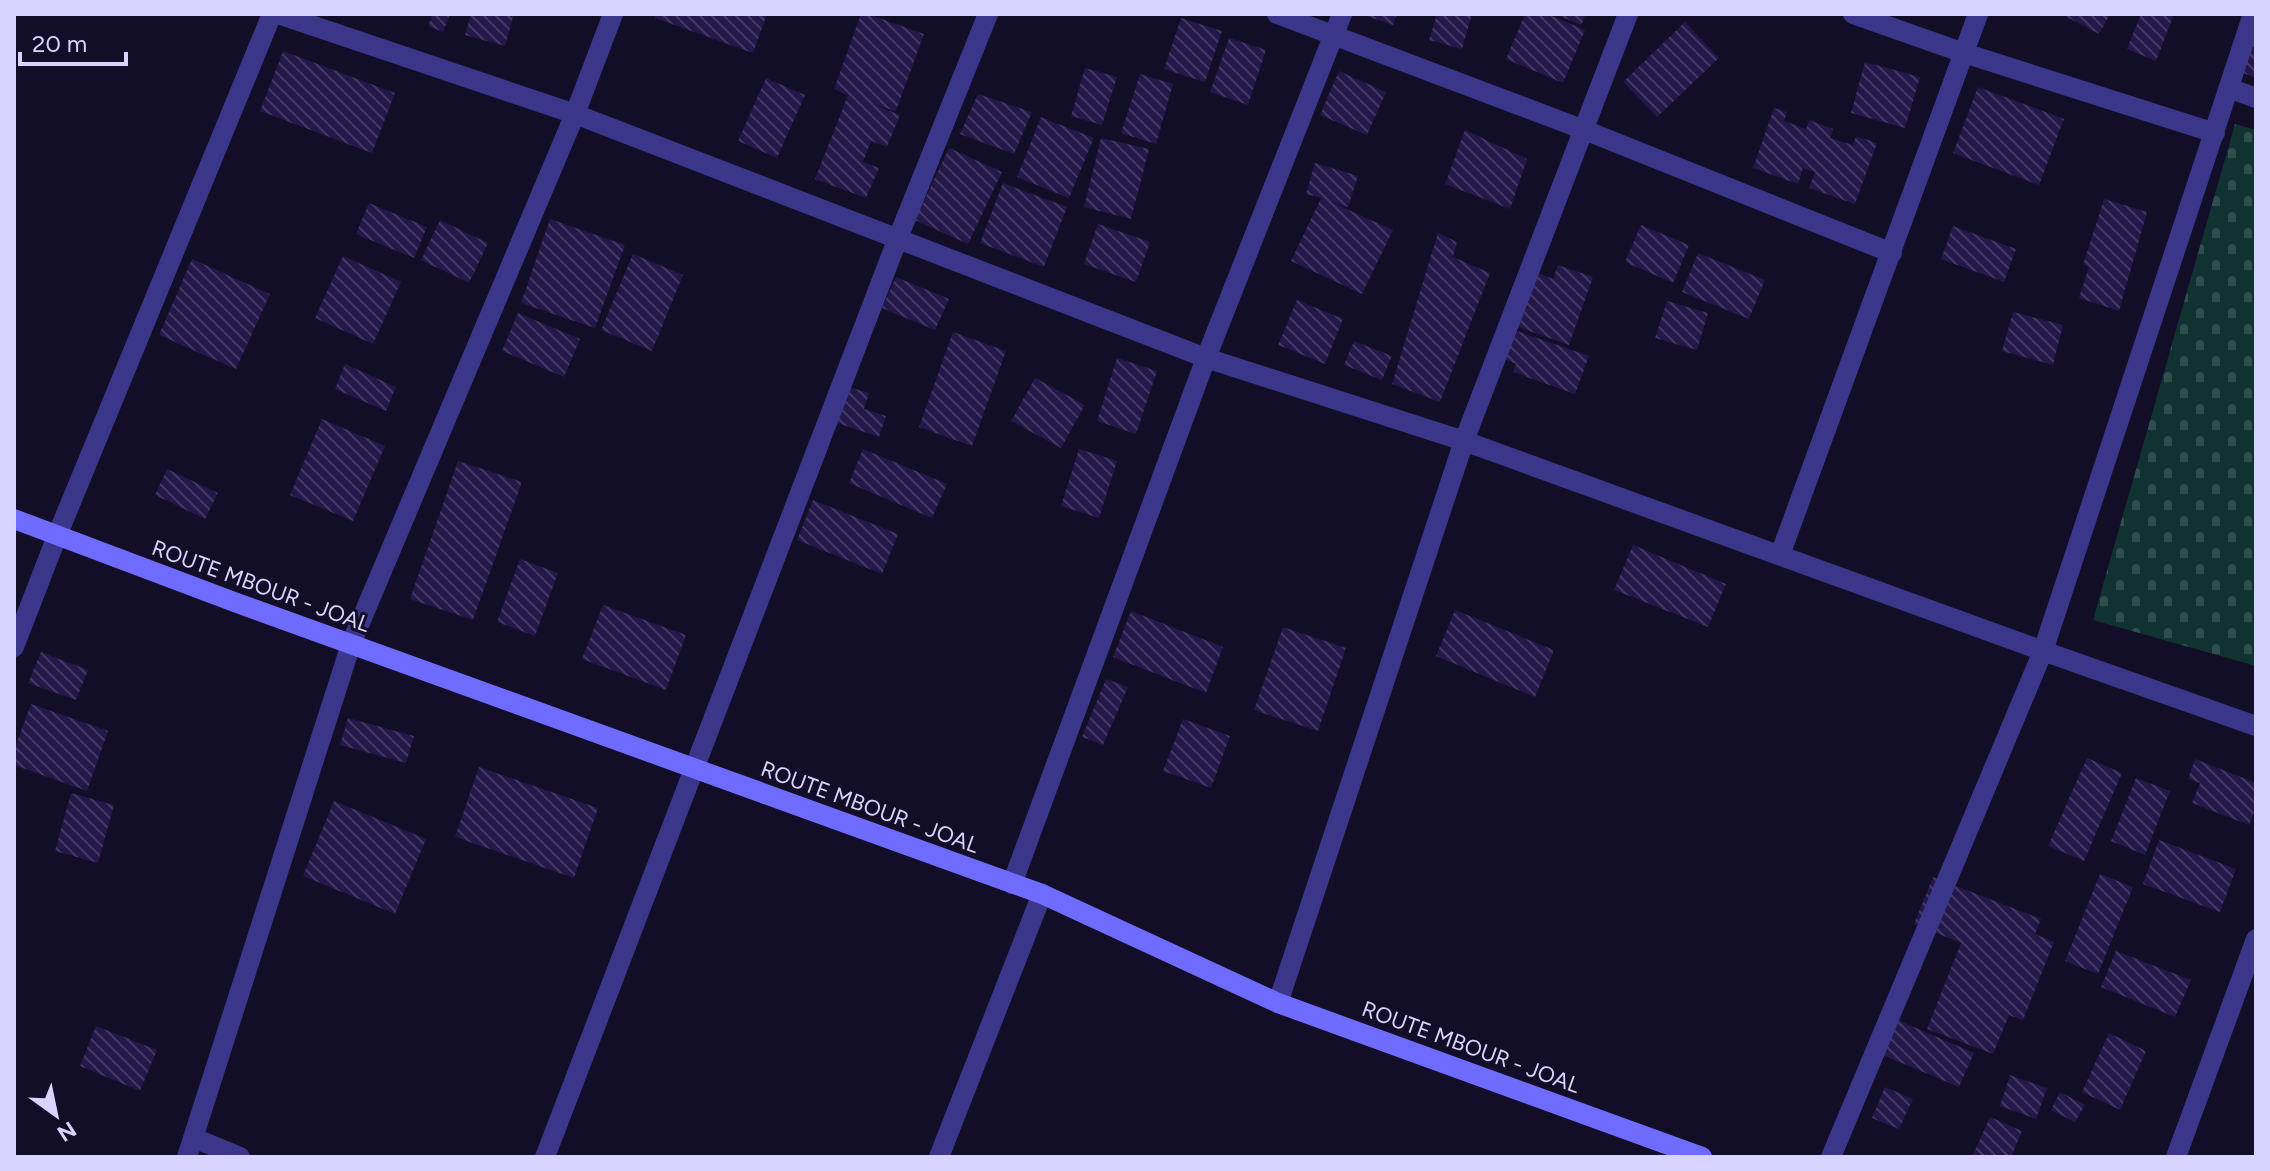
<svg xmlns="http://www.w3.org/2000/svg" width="2270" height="1171" viewBox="0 0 2270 1171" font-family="Figtree,sans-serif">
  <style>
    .cemetery { fill: url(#cemetery-stones) }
    .building { fill: url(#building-back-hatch) }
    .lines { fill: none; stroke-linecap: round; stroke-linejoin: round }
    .street { stroke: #3a3689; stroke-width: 20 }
    .secondary { stroke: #706bff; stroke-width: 20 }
    .labels { text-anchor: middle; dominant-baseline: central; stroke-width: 6; stroke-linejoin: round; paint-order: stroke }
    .street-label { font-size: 22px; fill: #d9d4ff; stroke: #120e27 }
  </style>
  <defs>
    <pattern id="cemetery-stones" width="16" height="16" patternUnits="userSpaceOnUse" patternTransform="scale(2)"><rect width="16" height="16" fill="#103231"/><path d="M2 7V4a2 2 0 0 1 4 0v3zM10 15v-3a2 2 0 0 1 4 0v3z" fill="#324f50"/></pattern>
    <pattern id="building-back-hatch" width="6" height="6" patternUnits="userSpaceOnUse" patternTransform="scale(2)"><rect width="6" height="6" fill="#231849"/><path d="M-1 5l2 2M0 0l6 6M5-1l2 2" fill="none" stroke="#423964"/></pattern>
  </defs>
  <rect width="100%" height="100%" fill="#120e27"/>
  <path class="cemetery" d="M2235,124L2256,130V666L2093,620Z"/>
  <path class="building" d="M433,14H450L443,32L428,26Z
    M471,14H514L505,46L465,35Z
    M656,14H767L753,53L655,18Z
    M861,14H868L924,34L896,111L872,104L900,115L887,147L871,141L863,162L879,168L866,198L815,179L848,95L834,89Z
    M1360,14H1397L1393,25Z
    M1437,14H1472L1462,49L1429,40Z
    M1525,14H1547L1585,30L1563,83L1506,59Z
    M1555,14H1586L1581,25Z
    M2066,14H2110L2099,34L2065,16Z
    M2141,14H2174L2156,61L2127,49Z
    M1181,18L1222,31L1205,82L1164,69Z
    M1685,22L1719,58L1657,117L1623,82Z
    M2256,29V78L2231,68Z
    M1229,38L1266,50L1248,105L1210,92Z
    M283,51L395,93L372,153L260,111Z
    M1865,62L1920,77L1905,128L1851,113Z
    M1085,68L1117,77L1102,125L1071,116Z
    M1339,71L1386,92L1367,135L1320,115Z
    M1140,74L1173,84L1156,144L1121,133Z
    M766,78L805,95L777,158L738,141Z
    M1978,87L2064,119L2039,185L1953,153Z
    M978,94L1032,112L1014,154L960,134Z
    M1774,108L1787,112L1784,121L1806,129L1809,120L1833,129L1830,138L1853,145L1856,136L1877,143L1855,204L1809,188L1815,172L1803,168L1798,184L1753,168Z
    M1041,117L1094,138L1069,198L1017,177Z
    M1465,130L1527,159L1510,209L1445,184Z
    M1101,138L1149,149L1131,219L1084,207Z
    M949,148L1002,172L968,244L915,220Z
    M1315,163L1358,176L1348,207L1331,202L1393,230L1362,294L1291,261L1321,198L1306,194Z
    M1003,183L1067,207L1044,267L980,243Z
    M2104,199L2147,212L2119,311L2079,298L2089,267L2083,265Z
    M369,203L427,227L414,258L356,234Z
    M550,219L625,245L595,328L521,303Z
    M440,220L488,243L469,283L421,260Z
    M1098,224L1150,242L1136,282L1084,264Z
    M1641,225L1689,245L1673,283L1625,262Z
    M1953,226L2016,249L2004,282L1941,259Z
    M1438,233L1457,242L1453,257L1490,273L1440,402L1392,384Z
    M1698,253L1765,280L1749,319L1682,292Z
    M633,254L683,275L652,351L601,330Z
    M343,256L401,282L373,344L315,318Z
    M192,259L270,294L236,369L159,335Z
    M1558,265L1593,277L1569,345L1515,326L1534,272L1553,279Z
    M896,277L949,299L935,330L882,308Z
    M1297,300L1343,319L1325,364L1278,345Z
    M1667,301L1708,313L1697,350L1655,338Z
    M2013,312L2063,325L2053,365L2002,351Z
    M518,313L580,339L564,377L502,351Z
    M1511,329L1589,356L1575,394L1513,372L1516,364L1501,358Z
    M953,332L1006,351L972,446L919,427Z
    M1354,341L1392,356L1382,380L1344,365Z
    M1117,358L1157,371L1136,434L1097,421Z
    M345,364L396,387L386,411L335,389Z
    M1035,378L1085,405L1061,448L1011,421Z
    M849,387L869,393L864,409L886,416L879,437L837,423Z
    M322,419L385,446L353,521L290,495Z
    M863,449L947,484L932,518L849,483Z
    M1079,449L1117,461L1099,518L1061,506Z
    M458,461L522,482L473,620L410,599Z
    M167,469L218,493L205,519L155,495Z
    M813,500L898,534L882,574L797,540Z
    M1633,545L1726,584L1708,627L1614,590Z
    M520,559L558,573L535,636L497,622Z
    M603,605L686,635L666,690L582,659Z
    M1455,610L1554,650L1535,697L1436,656Z
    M1131,611L1223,647L1206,693L1113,657Z
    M1283,627L1346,648L1318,731L1254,710Z
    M41,652L88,670L76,700L28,683Z
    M1106,679L1128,687L1103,745L1082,737Z
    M31,704L108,731L87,791L14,765V750Z
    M348,718L414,736L406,763L340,745Z
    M1183,719L1230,736L1211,788L1163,771Z
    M2087,758L2122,773L2084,861L2048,846Z
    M2195,759L2256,783V807L2249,825L2192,803L2200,783L2188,779Z
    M479,767L598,808L574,878L455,837Z
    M2136,778L2170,791L2145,855L2111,841Z
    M71,793L114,805L98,863L55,851Z
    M334,801L426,839L395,914L303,876Z
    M2159,840L2236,869L2220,912L2143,884Z
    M2100,874L2133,887L2098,974L2065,961Z
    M1933,877L2041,919L2035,934L2054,942L2023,1020L2009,1015L1993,1054L1927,1029L1961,943L1914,924Z
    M2116,951L2191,980L2175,1017L2101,987Z
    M1893,1018L1974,1053L1959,1087L1878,1053Z
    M96,1026L157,1050L140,1091L80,1066Z
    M2109,1033L2146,1051L2120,1110L2082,1092Z
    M2010,1075L2047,1088L2036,1119L2000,1106Z
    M1885,1087L1913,1099L1899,1129L1872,1118Z
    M2060,1092L2085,1105L2075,1122L2051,1110Z
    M1990,1117L2022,1131L2011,1157H1972Z"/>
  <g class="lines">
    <path class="street" d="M278,14L575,114L1206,358L1464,441L2043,651L2256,726
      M1277,14L1582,129L1892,253
      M1853,14L1964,53L2215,133
      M2229,88L2256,98
      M1780,555L1978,14
      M14,647L57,536L272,14
      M1012,884L1206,358L1342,14
      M1278,1003L1464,441L1628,14
      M194,1138L240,1157
      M187,1157L351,644L575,114L613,14
      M545,1157L898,238L988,14
      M939,1157L1042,894
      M1831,1157L2043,651L2253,14
      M2176,1157L2256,939"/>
    <path class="secondary" d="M14,519L237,603L1042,894L1278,1003L1702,1157"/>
  </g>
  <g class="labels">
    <g class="street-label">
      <text transform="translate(261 586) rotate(20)">ROUTE MBOUR - JOAL</text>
      <text transform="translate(870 807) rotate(20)">ROUTE MBOUR - JOAL</text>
      <text transform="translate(1471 1047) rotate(20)">ROUTE MBOUR - JOAL</text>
    </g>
  </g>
  <rect width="2270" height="1171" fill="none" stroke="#d9d4ff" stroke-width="32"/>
  <g transform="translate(56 1115) rotate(147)" stroke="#120e27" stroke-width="6" paint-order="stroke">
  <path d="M0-6L14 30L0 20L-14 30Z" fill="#d9d4ff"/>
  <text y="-12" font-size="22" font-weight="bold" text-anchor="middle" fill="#d9d4ff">N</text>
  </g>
  <path d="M20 52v12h106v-12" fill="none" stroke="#d9d4ff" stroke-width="4"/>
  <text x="32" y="52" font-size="24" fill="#d9d4ff" stroke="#120e27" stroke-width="6" paint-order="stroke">20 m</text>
</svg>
